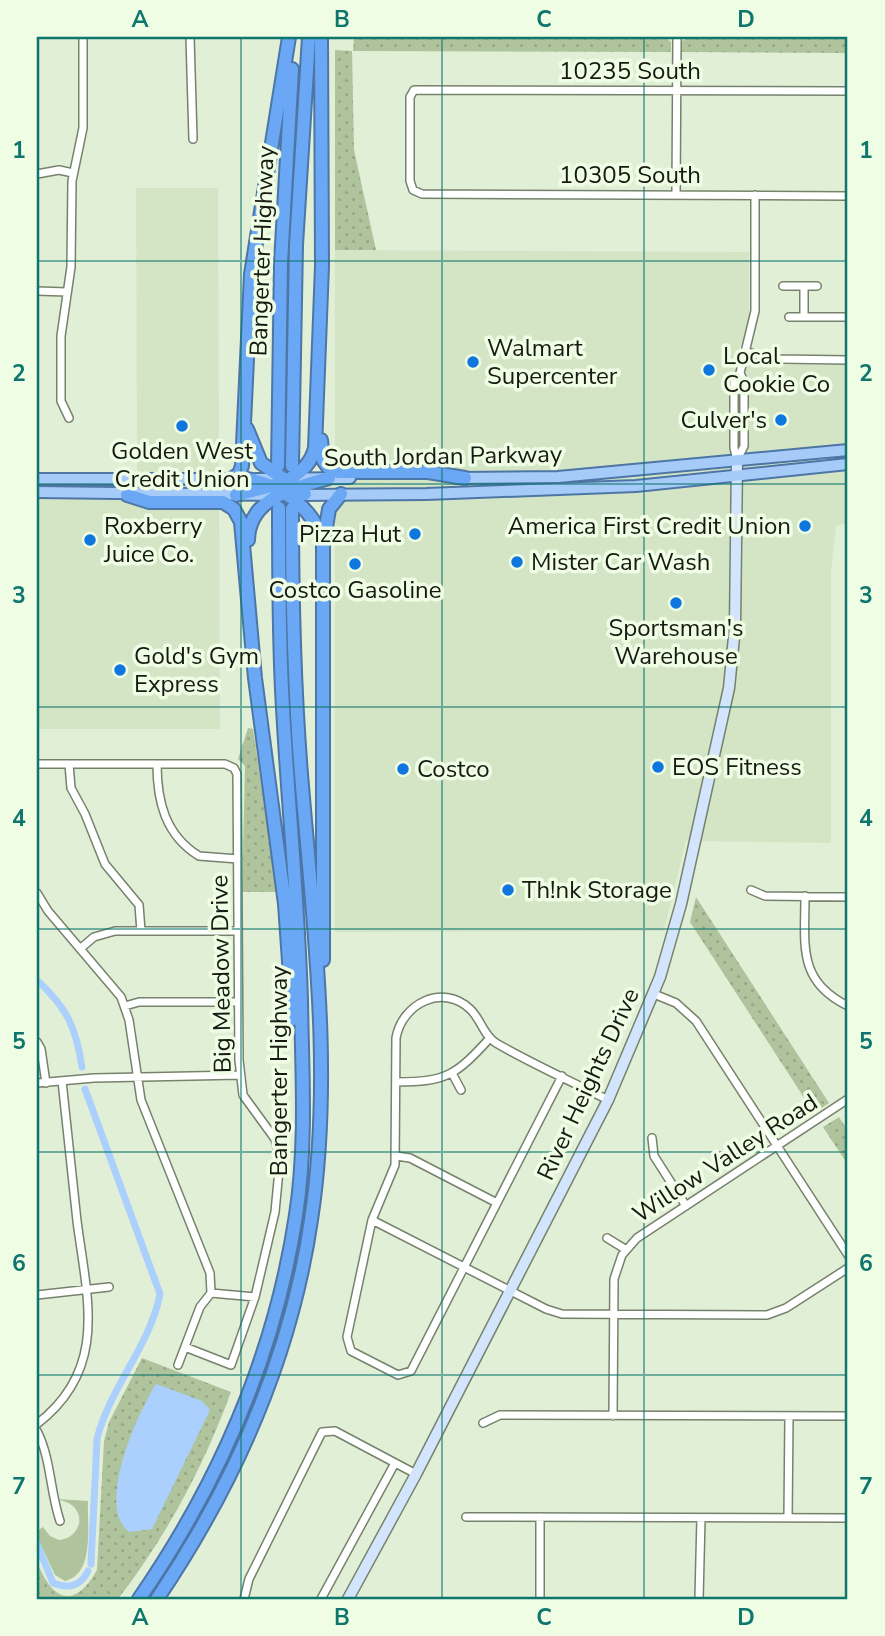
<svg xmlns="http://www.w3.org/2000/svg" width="885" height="1636" viewBox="0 0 885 1636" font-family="'Nunito Sans',sans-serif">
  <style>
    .built { fill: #d4e5c6 }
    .grass { fill: url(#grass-dots) }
    .park { fill: #afc49d }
    .water { fill: #acd0fd }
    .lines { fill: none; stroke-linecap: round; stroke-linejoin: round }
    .canal { stroke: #acd0fd; stroke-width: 7 }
    .street-casing { stroke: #76826c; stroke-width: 10 }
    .secondary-casing { stroke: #76826c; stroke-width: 13 }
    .primary-casing { stroke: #4d76a6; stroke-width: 14 }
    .highway-casing { stroke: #4d76a6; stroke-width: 16 }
    .street { stroke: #fff; stroke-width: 7 }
    .secondary { stroke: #d2e5fc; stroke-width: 10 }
    .primary { stroke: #a6cbf9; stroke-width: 10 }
    .highway { stroke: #6aa8f5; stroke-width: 12 }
    .grid { fill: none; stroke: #0f766e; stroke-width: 2; stroke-opacity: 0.55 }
    .poi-dot { fill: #0e76de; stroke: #effde4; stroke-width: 2.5 }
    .labels { text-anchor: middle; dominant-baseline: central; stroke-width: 7; stroke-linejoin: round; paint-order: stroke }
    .street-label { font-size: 24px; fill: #161a12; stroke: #effde4 }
    .poi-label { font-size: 24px; fill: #161a12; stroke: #effde4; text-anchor: start }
    .neatline { fill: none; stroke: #0f766e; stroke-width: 2.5 }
    .grid-label { font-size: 23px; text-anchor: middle; font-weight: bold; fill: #0f766e }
  </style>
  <defs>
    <pattern id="grass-dots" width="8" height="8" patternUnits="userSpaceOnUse" patternTransform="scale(1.75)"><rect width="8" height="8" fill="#afc49d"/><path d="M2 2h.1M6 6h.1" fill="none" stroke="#96a886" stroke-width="1.8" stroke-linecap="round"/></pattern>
  </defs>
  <rect width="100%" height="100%" fill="#e2efd7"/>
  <path class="built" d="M136,188H218L220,729H37V472H137Z
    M335,250L749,252V319L746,335L735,357L776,365H848V524L836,525L831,573V843L686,841L664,931L335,932Z"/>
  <path class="grass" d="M354,37H665L671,42V52L353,51Z
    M689,37L848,38V53L681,52L682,41Z
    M335,50L352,51L354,150L376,250H335Z
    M248,728L253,729L277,892H242L245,766L238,759Z
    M696,897L829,1103L814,1113L690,922Z
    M839,1117L848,1131V1165L823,1127Z
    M142,1358L231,1392C204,1466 166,1537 118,1599H37V1562C52,1600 74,1611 97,1570L104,1441L109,1422Z"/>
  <path class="park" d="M57,1499L88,1501C87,1526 95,1574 65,1581L55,1575L37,1537V1531L43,1527L50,1536L59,1540C76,1539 87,1519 73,1506C68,1502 62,1501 57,1499Z"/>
  <path class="water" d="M156,1384L202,1401L210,1410L152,1529L129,1532C95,1506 138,1412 156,1384Z"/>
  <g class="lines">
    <path class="canal" d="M37,980C67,1008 76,1027 82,1067
      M85,1089L160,1294C150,1346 110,1387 97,1439L91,1564
      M37,1544L53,1583C68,1589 80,1587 88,1571"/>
    <g class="street-casing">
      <path id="street" d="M190,37L193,139
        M848,91L414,90L410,97V181L413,190L422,194L848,196
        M37,174L59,170L73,173
        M676,195L677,37
        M783,286H817
        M37,291L67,292
        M789,317H848
        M804,317V286
        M746,352L778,359L848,360
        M69,418L61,401V336L71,267L72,181L83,128V37
        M737,460L734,448V382L740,373L755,311V195
        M737,460L744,446V382L740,373
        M37,764H225L234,768L237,774L239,1060L243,1095L275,1139L280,1160L275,1212L255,1297L231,1365L185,1347
        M69,764L71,788L85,814L105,864L139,905L141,931
        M157,764C157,801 165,835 199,856L238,859
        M751,890L765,896L848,897
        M37,893L48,911L121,997L129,1020L141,1100L210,1273L211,1293L200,1307L178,1365
        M805,896C805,945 797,981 848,1006
        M81,948L94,937L115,931H238
        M654,994L676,1003L696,1021L848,1255
        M125,1006L139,1002H238
        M37,1042L41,1049L46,1083
        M453,1075L461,1090
        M562,1076L411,1371L398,1375L351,1351L347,1337L372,1220L395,1165L396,1038C402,1004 442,983 470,1009C481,1019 483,1035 496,1043C532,1064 571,1081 608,1100
        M396,1082C447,1082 456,1075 490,1038
        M37,1083L94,1078L240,1075
        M652,1138L654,1156L686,1206
        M396,1156L410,1158L497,1203
        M372,1220L546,1309L562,1314L767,1315L786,1308L848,1268
        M607,1238L625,1249
        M211,1293L255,1297
        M37,1295L109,1287
        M613,1416L614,1279L622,1255L637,1238L848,1099
        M483,1423L500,1415L848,1416
        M37,1424C109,1369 87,1298 77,1221C72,1174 67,1128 62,1081
        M37,1431C51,1458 50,1492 60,1521
        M466,1517L848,1518
        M788,1518L789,1416
        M244,1599L249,1579L322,1432L335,1431L416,1474
        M321,1599L395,1463
        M540,1599V1517
        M699,1599L701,1518"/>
    </g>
    <g class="secondary-casing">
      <path id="secondary" d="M348,1599L416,1474L608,1100L660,977L681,904L729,688L735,627L737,460"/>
    </g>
    <g class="primary-casing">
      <path id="primary" d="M457,478L558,477L848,450
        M37,479H238
        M257,479L350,478
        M37,492L280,495
        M299,495L426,494L636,486L848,464"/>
    </g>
    <g class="highway-casing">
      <path id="highway" d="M247,429L261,463L305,494
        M321,440L323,460L328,467L339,472H428L465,478
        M278,466L281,263L292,69
        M292,466L296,245L309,37
        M231,479L239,474L242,466L251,274L289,37
        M248,479C280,485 313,507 322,540
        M127,495L149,502H223L234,509L241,522L255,678L285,904L293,1019
        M236,495C266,487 306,483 315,448L322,266L321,37
        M248,540C249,497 295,488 329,478
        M323,960V546L329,509L341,494
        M139,1599C219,1483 275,1355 296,1215C307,1144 302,1072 301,1000C298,896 287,793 282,689C279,629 279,569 279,508
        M157,1599C234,1485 291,1357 311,1220C333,1077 314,929 302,786C294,693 292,601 292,509"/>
    </g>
    <use href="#street" class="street"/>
    <use href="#secondary" class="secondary"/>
    <use href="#primary" class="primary"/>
    <use href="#highway" class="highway"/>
  </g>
  <path class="grid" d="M241,37V1599M442,37V1599M644,37V1599M37,261H848M37,484H848M37,707H848M37,929H848M37,1152H848M37,1375H848"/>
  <g class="poi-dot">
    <circle cx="473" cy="362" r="7"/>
    <circle cx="709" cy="370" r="7"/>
    <circle cx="781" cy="420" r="7"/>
    <circle cx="182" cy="426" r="7"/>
    <circle cx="805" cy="526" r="7"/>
    <circle cx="415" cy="534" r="7"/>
    <circle cx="90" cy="540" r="7"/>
    <circle cx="517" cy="562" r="7"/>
    <circle cx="355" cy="564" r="7"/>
    <circle cx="676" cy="603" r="7"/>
    <circle cx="120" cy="670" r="7"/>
    <circle cx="658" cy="767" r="7"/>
    <circle cx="403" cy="769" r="7"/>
    <circle cx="508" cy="890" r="7"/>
  </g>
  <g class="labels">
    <g class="street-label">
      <text x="630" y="71">10235 South</text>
      <text x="630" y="175">10305 South</text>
      <text transform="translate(262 251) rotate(-88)">Bangerter Highway</text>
      <text transform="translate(443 456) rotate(-1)">South Jordan Parkway</text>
      <text transform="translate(221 974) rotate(-91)">Big Meadow Drive</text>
      <text transform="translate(279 1071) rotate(-90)">Bangerter Highway</text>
      <text transform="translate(588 1084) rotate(-65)">River Heights Drive</text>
      <text transform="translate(725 1158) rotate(-33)">Willow Valley Road</text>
    </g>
    <g class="poi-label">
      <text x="487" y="348">Walmart<tspan x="487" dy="28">Supercenter</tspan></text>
      <text x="723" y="356">Local<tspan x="723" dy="28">Cookie Co</tspan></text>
      <text x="767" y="420" text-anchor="end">Culver's</text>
      <text x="182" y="451" text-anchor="middle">Golden West<tspan x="182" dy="28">Credit Union</tspan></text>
      <text x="104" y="526">Roxberry<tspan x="104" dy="28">Juice Co.</tspan></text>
      <text x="791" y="526" text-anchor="end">America First Credit Union</text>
      <text x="401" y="534" text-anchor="end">Pizza Hut</text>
      <text x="531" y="562">Mister Car Wash</text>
      <text x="355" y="590" text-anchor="middle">Costco Gasoline</text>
      <text x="676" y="628" text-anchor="middle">Sportsman's<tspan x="676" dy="28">Warehouse</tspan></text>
      <text x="134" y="656">Gold's Gym<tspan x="134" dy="28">Express</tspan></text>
      <text x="672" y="767">EOS Fitness</text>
      <text x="417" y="769">Costco</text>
      <text x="522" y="890">Th!nk Storage</text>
    </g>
  </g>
  <rect width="885" height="1636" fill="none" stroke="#effde4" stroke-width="77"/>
  <rect x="38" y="38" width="808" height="1560" class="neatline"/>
  <g class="grid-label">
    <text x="140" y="27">A</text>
    <text x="342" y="27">B</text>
    <text x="544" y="27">C</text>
    <text x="746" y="27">D</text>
    <text x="19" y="158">1</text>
    <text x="866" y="158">1</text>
    <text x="19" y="381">2</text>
    <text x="866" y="381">2</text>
    <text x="19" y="603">3</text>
    <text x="866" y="603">3</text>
    <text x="19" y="826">4</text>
    <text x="866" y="826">4</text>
    <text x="19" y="1049">5</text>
    <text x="866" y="1049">5</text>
    <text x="19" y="1271">6</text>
    <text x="866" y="1271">6</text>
    <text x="19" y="1494">7</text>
    <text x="866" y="1494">7</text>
    <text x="140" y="1625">A</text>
    <text x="342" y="1625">B</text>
    <text x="544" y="1625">C</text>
    <text x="746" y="1625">D</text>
  </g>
</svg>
